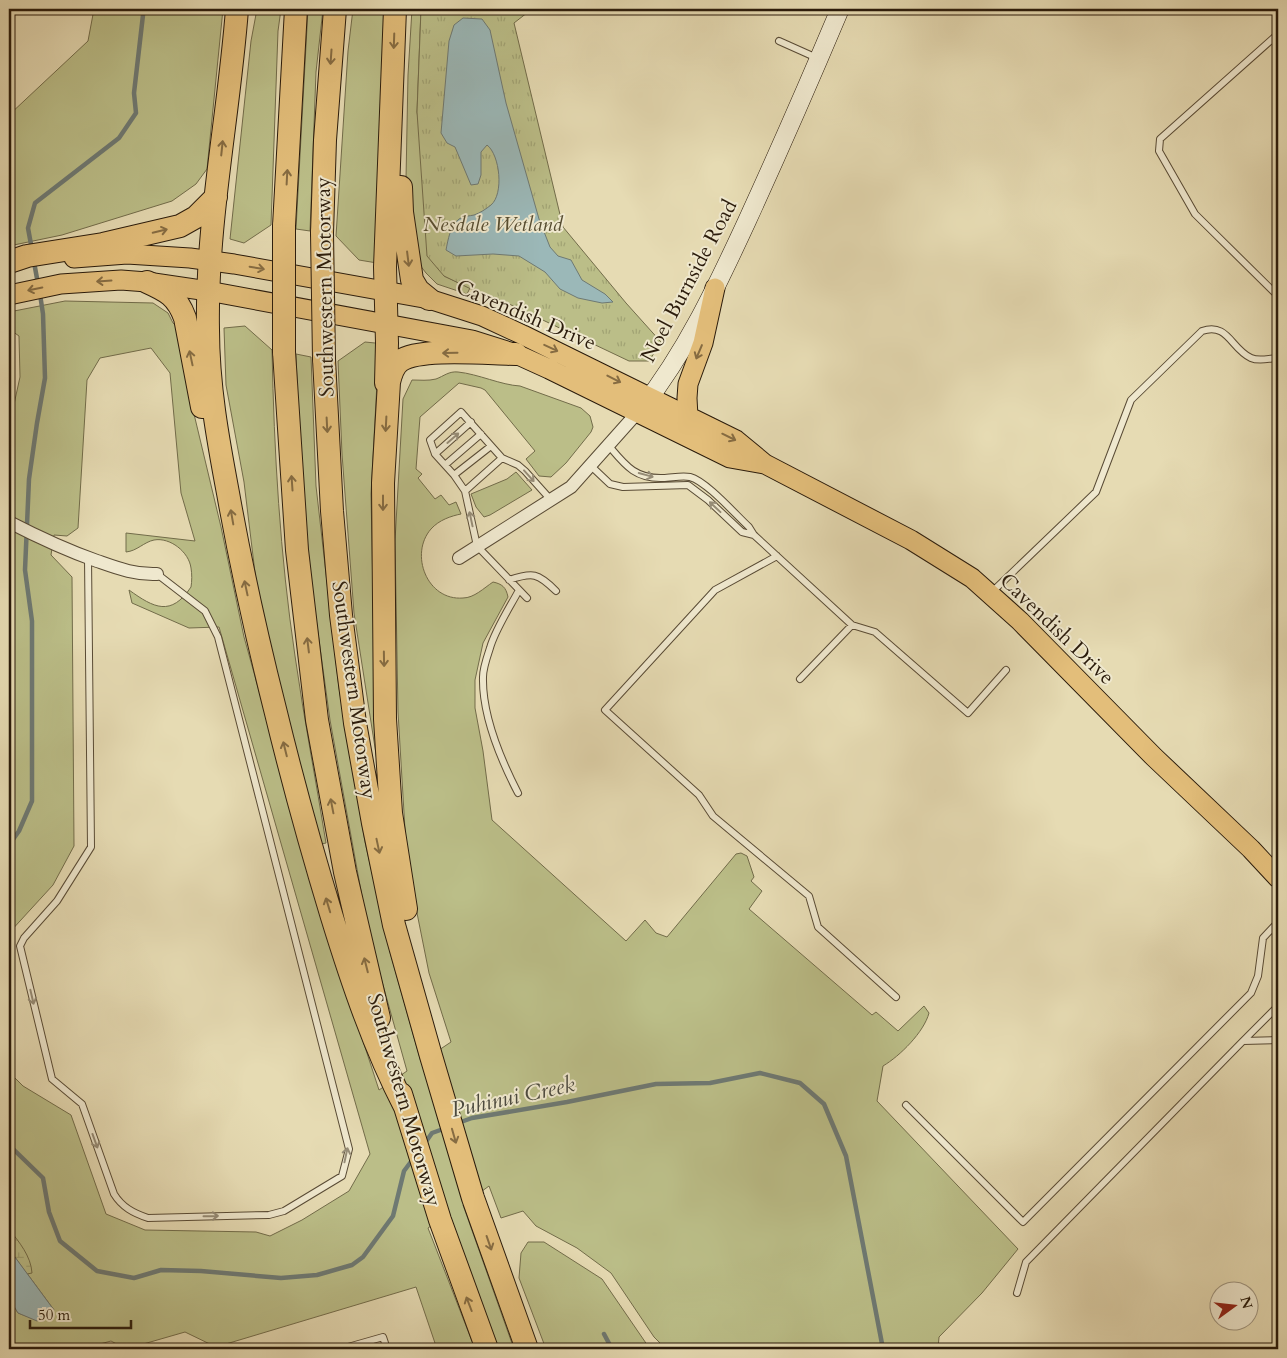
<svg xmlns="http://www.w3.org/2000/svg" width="1287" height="1358" viewBox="0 0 1287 1358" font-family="Cardo,serif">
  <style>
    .green { fill: #bbbe88; stroke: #726c4a }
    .wetland { fill: url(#wetland-marsh); stroke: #726c4a }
    .park { fill: url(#park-tufts); stroke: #726c4a }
    .water { fill: #9bb8b8; stroke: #6e7973 }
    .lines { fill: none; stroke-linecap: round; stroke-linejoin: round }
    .stream { stroke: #6e7973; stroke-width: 4.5 }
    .lane-casing { stroke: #594b35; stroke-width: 8 }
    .street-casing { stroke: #594b35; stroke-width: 14 }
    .secondary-casing { stroke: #2a1b0b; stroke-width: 19 }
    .primary-casing { stroke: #2a1b0b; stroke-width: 21 }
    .highway-casing { stroke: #2a1b0b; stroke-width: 24 }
    .lane { stroke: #efe8ce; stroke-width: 6 }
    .street { stroke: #efe8ce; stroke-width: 12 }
    .secondary { stroke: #efe8ce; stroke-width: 18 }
    .primary { stroke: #e3be7a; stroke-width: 19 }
    .highway { stroke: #e3be7a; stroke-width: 22 }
    .highway-bridge-casing { stroke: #2a1b0b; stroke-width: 24; stroke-linecap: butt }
    .highway-bridge { stroke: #e3be7a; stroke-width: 22 }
    .oneway { stroke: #866c42 }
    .oneway2 { stroke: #968c76 }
    .labels { text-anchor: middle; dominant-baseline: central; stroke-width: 4; stroke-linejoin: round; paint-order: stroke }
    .park-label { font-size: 21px; font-style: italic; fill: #564c30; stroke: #efe8ce }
    .street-label { font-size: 21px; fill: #2a1b0b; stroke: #efe8ce }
    .water-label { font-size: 22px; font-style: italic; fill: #4c4a3f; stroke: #efe8ce }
  </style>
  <defs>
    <pattern id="wetland-marsh" width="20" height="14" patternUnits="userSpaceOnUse" patternTransform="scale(1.25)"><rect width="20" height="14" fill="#bbbe88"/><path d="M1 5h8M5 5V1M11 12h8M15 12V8" fill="none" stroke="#a1a374"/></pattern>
    <pattern id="park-tufts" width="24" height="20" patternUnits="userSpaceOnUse" patternTransform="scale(1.25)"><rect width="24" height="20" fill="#bbbe88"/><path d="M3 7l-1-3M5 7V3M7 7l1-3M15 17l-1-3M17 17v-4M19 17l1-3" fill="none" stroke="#a1a374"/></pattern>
  </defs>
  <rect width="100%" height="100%" fill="#e6dbb3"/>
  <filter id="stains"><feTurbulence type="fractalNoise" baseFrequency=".004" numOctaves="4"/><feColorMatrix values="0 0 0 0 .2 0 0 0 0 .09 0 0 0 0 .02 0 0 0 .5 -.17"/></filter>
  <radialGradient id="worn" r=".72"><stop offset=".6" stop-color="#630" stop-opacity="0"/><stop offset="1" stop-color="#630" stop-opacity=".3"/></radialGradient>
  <path class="green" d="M94,9H223L207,169L196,184L172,201L62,235L9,246V115L88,41Z
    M257,9H281L278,31L271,225L244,243L230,239L251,41Z
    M308,9H323L316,72L310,231L296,229Z
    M353,9H389L377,263L359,260L336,236L348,51Z
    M412,9H421L417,112L444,276L470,288L467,294L437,284L426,273L416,260L406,179L408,75Z
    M65,301L153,303L168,313L173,323L178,327L194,414L221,527L244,637L319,906L379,1090L407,1071L369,935L330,720L311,582L300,460L296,354L311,357L316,486L339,688L365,842L390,952L421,1062L451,1042L429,973L407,863L398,712L395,541L403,399L412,380C420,380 428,381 436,379C444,376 449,371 458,372C478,374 501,385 520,386L581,408L590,416L593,427L591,432L566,463L551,477L539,476L526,459L535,451L485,390L481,388L459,383L420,417L416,469L422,474L418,478L435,499L441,495L449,505L456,502L461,514C451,516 439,520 431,529C409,554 427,601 463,598C474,598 484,588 493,582C502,584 506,587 508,597L483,643L475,680V708L483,751L492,820L626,941L645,920L656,933L667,937L736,854L741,853L747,856L754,877L751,881L762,891L749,909L872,1015L876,1012L898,1031L924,1006L929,1013C924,1032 900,1056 883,1066L877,1101L1018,1249L982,1293L939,1337L938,1349H725L710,1346L699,1349H666L654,1337L611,1273L577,1248L536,1226L523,1211L501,1218L489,1186L463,1205L514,1349H498L449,1213L428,1228L475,1349H437L416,1287L216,1347L185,1332L126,1349L111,1341L82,1349H9V1298L18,1313L37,1320L54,1310L9,1249V1072L23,1086L71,1115L106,1214L145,1230L256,1232L270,1236L302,1220L349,1191L370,1154L219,627L189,628L132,603L129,590C154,608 171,617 191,587C192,581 192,574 191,568C189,552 170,537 154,540C144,542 137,551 126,552V533L195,541L181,493L170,373L151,348L100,358L87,380L78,528L67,536L54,535L51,555L72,577L74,846L53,885L9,933V427L20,377L19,336L9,329V312Z
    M245,326L272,350C274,452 280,555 295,656C304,719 316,781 326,843L317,845L257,589L244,482L226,385L224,328Z
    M365,342L375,343L379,345L371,494L374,646L383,799L354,613L342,454L338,361Z
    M516,472L532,490L490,515L484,517L476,507L471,494L507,479Z
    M528,1242H544L602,1279L650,1349H546L519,1278L521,1253Z"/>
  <path class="wetland" d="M9,1229C19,1242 31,1256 32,1273L27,1274L9,1249Z"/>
  <path class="park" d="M421,9H532L514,23L563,227L626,303L661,342L649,361H629L507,303L473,290L444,276L427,256L417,112Z"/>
  <path class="water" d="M463,18L482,19L490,30L506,103L539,219L550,247L558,256L571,260L582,280L605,294L613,302L602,303L578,298L560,289L545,272L519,256L493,254L456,256L446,250C448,240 450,226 459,219C463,216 470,216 474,215C480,213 486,209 491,205C504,194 500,155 487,145L481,152V175L478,184L471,185L455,147L447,143L441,133L449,41L454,25Z
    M9,1249L54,1310L37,1321L18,1313L9,1298Z"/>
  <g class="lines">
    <path class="stream" d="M32,250L28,228L35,203L119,138L136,113L134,93L143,15L142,9
      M34,262L38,284
      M9,845L19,831L32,801V621L25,570L29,479L37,423L45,378L43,314L40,294
      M458,1123L472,1118L567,1102L656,1084L710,1083L760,1073L800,1083L824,1104L846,1156L883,1349
      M425,1143L432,1133L446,1128
      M9,1145L43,1178L49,1212L60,1241L97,1271L134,1278L161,1270L201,1271L281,1278L317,1275L352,1265L363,1257L393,1216L404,1171L413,1159
      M604,1334L612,1349"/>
    <g class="lane-casing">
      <path id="lane" d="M1278,34L1160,139L1159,151L1195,214L1278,296
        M779,41L817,58
        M609,446C625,465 635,479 663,478C671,478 682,475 690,477C706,481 735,514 749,527L754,535L852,625L875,632L968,713L1006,670
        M435,454L471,422
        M445,465L481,434
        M591,466L610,484L623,487L688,485L708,500L742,532L754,535
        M454,475L491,446
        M465,491L502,458
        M777,556L715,590L605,710L699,795L713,816L809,896L818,927L896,997
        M88,558L91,847L57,901L24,938L20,946L52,1079L82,1104L114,1194C122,1207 133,1213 148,1218L269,1215L284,1211L342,1176L349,1149L218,637L205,611L157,574
        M509,580C533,572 538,573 556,591
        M992,592L1096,492L1131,400L1202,331C1228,322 1231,349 1251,358C1260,362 1269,358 1278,358
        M527,598L477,546L465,491L454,475L435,454L430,440L461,412L502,458L518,465L525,471L551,500
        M800,679L852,625
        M518,793C501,760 482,715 483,677C483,668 487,657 490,648C495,630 510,607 519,590
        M1243,1041L1278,1006
        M906,1105L1023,1222L1251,993L1258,976L1263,938L1278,922
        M1017,1293L1026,1262L1243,1041L1278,1040
        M341,1349L383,1337L387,1349"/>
    </g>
    <g class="street-casing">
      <path id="street" d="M9,522C38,537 66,550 97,561C117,568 135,575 157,574
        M459,558L571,487L637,413"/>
    </g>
    <g class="secondary-casing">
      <path id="secondary" d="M641,409C686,352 717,286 747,221C779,151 810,80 840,9"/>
    </g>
    <g class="primary-casing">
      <path id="primary" d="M74,258L127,254L190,258L234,264L429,299L482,316L523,335L736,440L765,464L911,540L972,578L1020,621L1154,757L1251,849L1278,878
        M9,295L61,284L121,280L147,282L208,291L472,340L516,354L549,369L730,458L764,464
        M688,417L687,398L688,384L703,343L715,288"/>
    </g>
    <g class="highway-casing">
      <path id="highway" d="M237,9C229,116 206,222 208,330C208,385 218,440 228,493C241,566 257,638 275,709C292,779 311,848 332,917C352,982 374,1047 405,1107
        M401,187L402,212L412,280L418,290L429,299
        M284,226L296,9
        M322,233L325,140L335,9
        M9,262L27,256L103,244L180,226L196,217L216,197
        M147,282C167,291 177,296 185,318L202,407
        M284,352L297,550L317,720L345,872L379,1018
        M324,359L332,511L341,615L355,723L373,823L394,925L431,1056L473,1198L527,1349
        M386,383L387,343L385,267L395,9
        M406,909L391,813L385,719L383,483L389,382C391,374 393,366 400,361C420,347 490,354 516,354
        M401,1094L440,1220L487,1349"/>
    </g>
    <use href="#lane" class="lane"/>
    <use href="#street" class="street"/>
    <use href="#secondary" class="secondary"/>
    <use href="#primary" class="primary"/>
    <use href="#highway" class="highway"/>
    <g class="highway-bridge-casing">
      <path id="highway-bridge" d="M284,226V352
        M322,233L324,359"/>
    </g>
    <use href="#highway-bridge" class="highway-bridge"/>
  </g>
  <defs><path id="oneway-shaft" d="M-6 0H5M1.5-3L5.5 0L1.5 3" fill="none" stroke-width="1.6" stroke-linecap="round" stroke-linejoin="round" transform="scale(1.25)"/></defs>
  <g class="oneway">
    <use href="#oneway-shaft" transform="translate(394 41) rotate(92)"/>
    <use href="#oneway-shaft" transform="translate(331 57) rotate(94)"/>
    <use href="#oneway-shaft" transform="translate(222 148) rotate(-84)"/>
    <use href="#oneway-shaft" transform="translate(287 177) rotate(-87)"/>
    <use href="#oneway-shaft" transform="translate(160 231) rotate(-13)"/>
    <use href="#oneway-shaft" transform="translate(408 259) rotate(83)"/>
    <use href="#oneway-shaft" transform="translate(257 268) rotate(10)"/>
    <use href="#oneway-shaft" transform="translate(104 281) rotate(176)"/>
    <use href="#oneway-shaft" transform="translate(35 289) rotate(168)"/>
    <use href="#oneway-shaft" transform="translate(551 348) rotate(25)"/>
    <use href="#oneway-shaft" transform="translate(699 352) rotate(113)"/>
    <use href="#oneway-shaft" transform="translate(450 353) rotate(179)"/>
    <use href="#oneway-shaft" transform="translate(191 358) rotate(-102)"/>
    <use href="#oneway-shaft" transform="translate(614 379) rotate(27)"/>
    <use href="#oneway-shaft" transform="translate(386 424) rotate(93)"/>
    <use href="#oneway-shaft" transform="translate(327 425) rotate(87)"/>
    <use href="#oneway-shaft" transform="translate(729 437) rotate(26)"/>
    <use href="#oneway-shaft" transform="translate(292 483) rotate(-94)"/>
    <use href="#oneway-shaft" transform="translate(383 503) rotate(90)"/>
    <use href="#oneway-shaft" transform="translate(232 517) rotate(-100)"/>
    <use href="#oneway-shaft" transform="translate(246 588) rotate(-102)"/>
    <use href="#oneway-shaft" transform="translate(308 645) rotate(-97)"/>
    <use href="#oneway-shaft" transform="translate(384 659) rotate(89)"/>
    <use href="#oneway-shaft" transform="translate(285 749) rotate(-104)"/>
    <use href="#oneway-shaft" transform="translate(332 806) rotate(-101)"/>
    <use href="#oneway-shaft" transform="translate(378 846) rotate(78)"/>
    <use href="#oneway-shaft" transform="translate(328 905) rotate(-107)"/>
    <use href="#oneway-shaft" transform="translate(366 965) rotate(-104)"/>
    <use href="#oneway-shaft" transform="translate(454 1136) rotate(74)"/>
    <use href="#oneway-shaft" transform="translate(489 1243) rotate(71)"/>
    <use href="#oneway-shaft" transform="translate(469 1304) rotate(-111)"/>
  </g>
  <g class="oneway2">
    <use href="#oneway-shaft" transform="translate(453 438) rotate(-41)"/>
    <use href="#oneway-shaft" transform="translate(646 475) rotate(15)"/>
    <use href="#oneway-shaft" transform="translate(529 476) rotate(48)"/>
    <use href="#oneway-shaft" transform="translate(715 507) rotate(-137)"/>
    <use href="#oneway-shaft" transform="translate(471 519) rotate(-102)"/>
    <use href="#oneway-shaft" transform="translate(32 997) rotate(77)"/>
    <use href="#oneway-shaft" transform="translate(95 1141) rotate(70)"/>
    <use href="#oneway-shaft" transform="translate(346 1155) rotate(-78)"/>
    <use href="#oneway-shaft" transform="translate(211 1216) rotate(-1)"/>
  </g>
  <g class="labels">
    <g class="park-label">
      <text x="493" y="224">Nesdale Wetland</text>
    </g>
    <g class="street-label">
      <text transform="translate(689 281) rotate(-62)">Noel Burnside Road</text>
      <text transform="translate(325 287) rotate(-91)">Southwestern Motorway</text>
      <text transform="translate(526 315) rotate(23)">Cavendish Drive</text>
      <text transform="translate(1057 629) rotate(44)">Cavendish Drive</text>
      <text transform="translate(354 690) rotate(82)">Southwestern Motorway</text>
      <text transform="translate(404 1100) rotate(74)">Southwestern Motorway</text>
    </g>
    <g class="water-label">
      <text transform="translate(513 1097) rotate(-12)">Puhinui Creek</text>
    </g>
  </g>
  <rect width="1287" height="1358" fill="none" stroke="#e6dbb3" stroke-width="30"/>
  <rect x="10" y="10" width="1267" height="1338" fill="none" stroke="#2a1b0b" stroke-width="2.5"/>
  <rect x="15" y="15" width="1257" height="1328" fill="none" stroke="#2a1b0b"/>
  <g transform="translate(1234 1306) rotate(75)"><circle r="24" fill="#efe8ce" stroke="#a09680"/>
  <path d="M0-4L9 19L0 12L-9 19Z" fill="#8f2418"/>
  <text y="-8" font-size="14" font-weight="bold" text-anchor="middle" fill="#2a1b0b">N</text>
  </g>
  <path d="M30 1320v8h101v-8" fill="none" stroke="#2a1b0b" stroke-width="2.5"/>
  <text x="38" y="1320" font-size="15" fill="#2a1b0b" stroke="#efe8ce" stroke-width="4" paint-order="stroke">50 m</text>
  <rect width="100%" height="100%" filter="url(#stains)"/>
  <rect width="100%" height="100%" fill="url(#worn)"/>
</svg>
